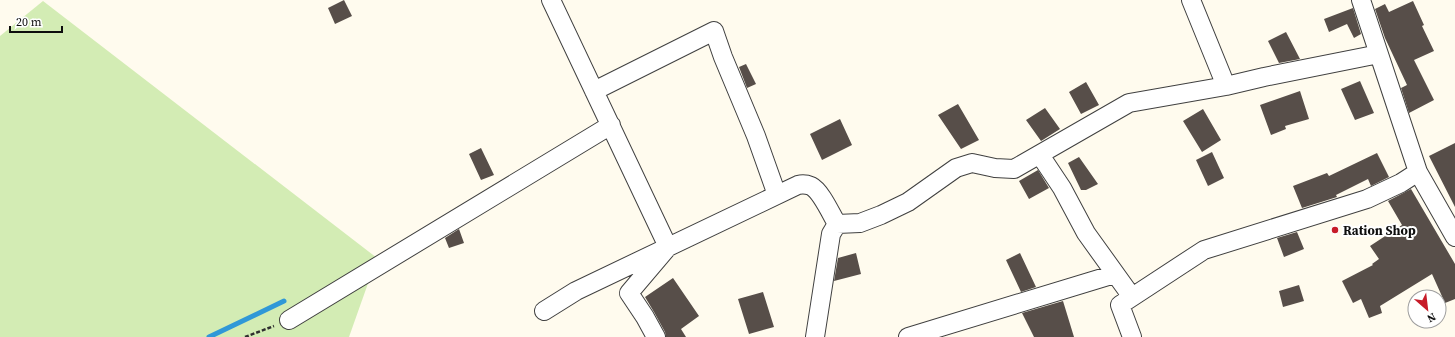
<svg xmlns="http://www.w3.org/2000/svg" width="1455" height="337" viewBox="0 0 1455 337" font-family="'Source Serif 4',serif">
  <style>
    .green { fill: #d3ecb4 }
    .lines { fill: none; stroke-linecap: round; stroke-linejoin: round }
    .stream { stroke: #3098d7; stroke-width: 5 }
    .building { fill: #574e49 }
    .minor-casing { stroke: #404040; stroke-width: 20 }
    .path { stroke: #2f2f2f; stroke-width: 2.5; stroke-dasharray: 4 2; stroke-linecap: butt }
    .minor { stroke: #fff; stroke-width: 18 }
    .poi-dot { fill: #c71b28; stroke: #fff; stroke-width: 1.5 }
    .labels { text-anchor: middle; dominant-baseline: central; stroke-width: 4; stroke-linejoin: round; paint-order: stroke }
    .poi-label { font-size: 13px; font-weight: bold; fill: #0d0d0d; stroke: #fff; text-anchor: start }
  </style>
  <rect width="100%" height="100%" fill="#fffbee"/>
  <path class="green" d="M43,1L377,258L349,337H0V36Z"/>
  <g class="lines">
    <path class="stream" d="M209,337L284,301"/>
  </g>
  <path class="building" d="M344,0L352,16L335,24L328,8Z
    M1413,1L1424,25L1422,26L1434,51L1414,60L1434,100L1409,113L1401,88L1407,85L1385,38L1375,9L1385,4L1389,12Z
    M1353,8L1361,34L1354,38L1347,24L1329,32L1324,19Z
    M1286,32L1300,59L1279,63L1268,41Z
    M746,64L756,84L747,88L739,67Z
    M1360,81L1374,113L1355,120L1341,89Z
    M1086,82L1099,105L1081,114L1069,92Z
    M1300,91L1309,119L1285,126L1286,129L1271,135L1260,105Z
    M958,104L979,140L961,149L938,115Z
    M1045,108L1060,129L1041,141L1026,120Z
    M1203,109L1221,140L1202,152L1183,121Z
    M840,119L852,145L822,160L810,134Z
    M1455,143V207L1429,156Z
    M481,148L494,175L481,180L469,154Z
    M1212,152L1224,178L1208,186L1196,160Z
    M1377,153L1389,177L1371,186L1368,179L1336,195L1337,197L1302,208L1293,186L1327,173L1329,176Z
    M1079,157L1098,184L1086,190H1081L1068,163Z
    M1038,170L1049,188L1029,199L1019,181Z
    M1411,189L1455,264V299L1445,303L1432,274L1380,306L1382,313L1369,318L1361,299L1353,303L1342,281L1373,265L1372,264L1379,259L1370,246L1402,225L1388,201Z
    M459,229L464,243L449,248L445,238Z
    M1297,232L1304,249L1284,257L1277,238Z
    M856,253L861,274L834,281L838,258Z
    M1020,253L1036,287L1021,292L1006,260Z
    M673,278L699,316L681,329L686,337H666L665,332L654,312L645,297Z
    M1299,285L1304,301L1283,307L1279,291Z
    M763,292L774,327L749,334L738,299Z
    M1063,301L1074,337H1034L1022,313Z"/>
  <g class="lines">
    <g class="minor-casing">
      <path id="minor" d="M551,0L668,247L629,293L645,317L656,337
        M1191,0L1226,86
        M1361,0L1418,172L1455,237
        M594,91L714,31L723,57L756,136L777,195
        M1040,155L1062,188L1086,233L1132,297
        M544,311L576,291L798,185C802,184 806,184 811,186C821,191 831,214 837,224
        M289,320L611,125
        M815,337L831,234L837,224L860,223L881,215L908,202L956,168L972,163L995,168L1014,169L1129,103L1226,86L1264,77L1379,54
        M908,337L1115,274
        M1132,337L1120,305L1204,250L1367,199L1401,183L1418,172"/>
    </g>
    <path class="path" d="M245,337L274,326"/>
    <use href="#minor" class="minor"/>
  </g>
  <circle class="poi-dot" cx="1335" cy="230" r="4"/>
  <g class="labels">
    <g class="poi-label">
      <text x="1343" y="230">Ration Shop</text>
    </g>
  </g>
  <g transform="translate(1427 309) rotate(152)"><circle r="19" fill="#ffffff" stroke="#9e9e9e"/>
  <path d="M0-3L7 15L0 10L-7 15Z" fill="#c71b28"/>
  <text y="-6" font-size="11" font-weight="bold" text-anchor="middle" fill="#0d0d0d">N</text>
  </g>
  <path d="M10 26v6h52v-6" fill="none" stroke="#0d0d0d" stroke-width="2"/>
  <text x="16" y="26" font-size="12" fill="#0d0d0d" stroke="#ffffff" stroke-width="3" paint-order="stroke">20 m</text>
</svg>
